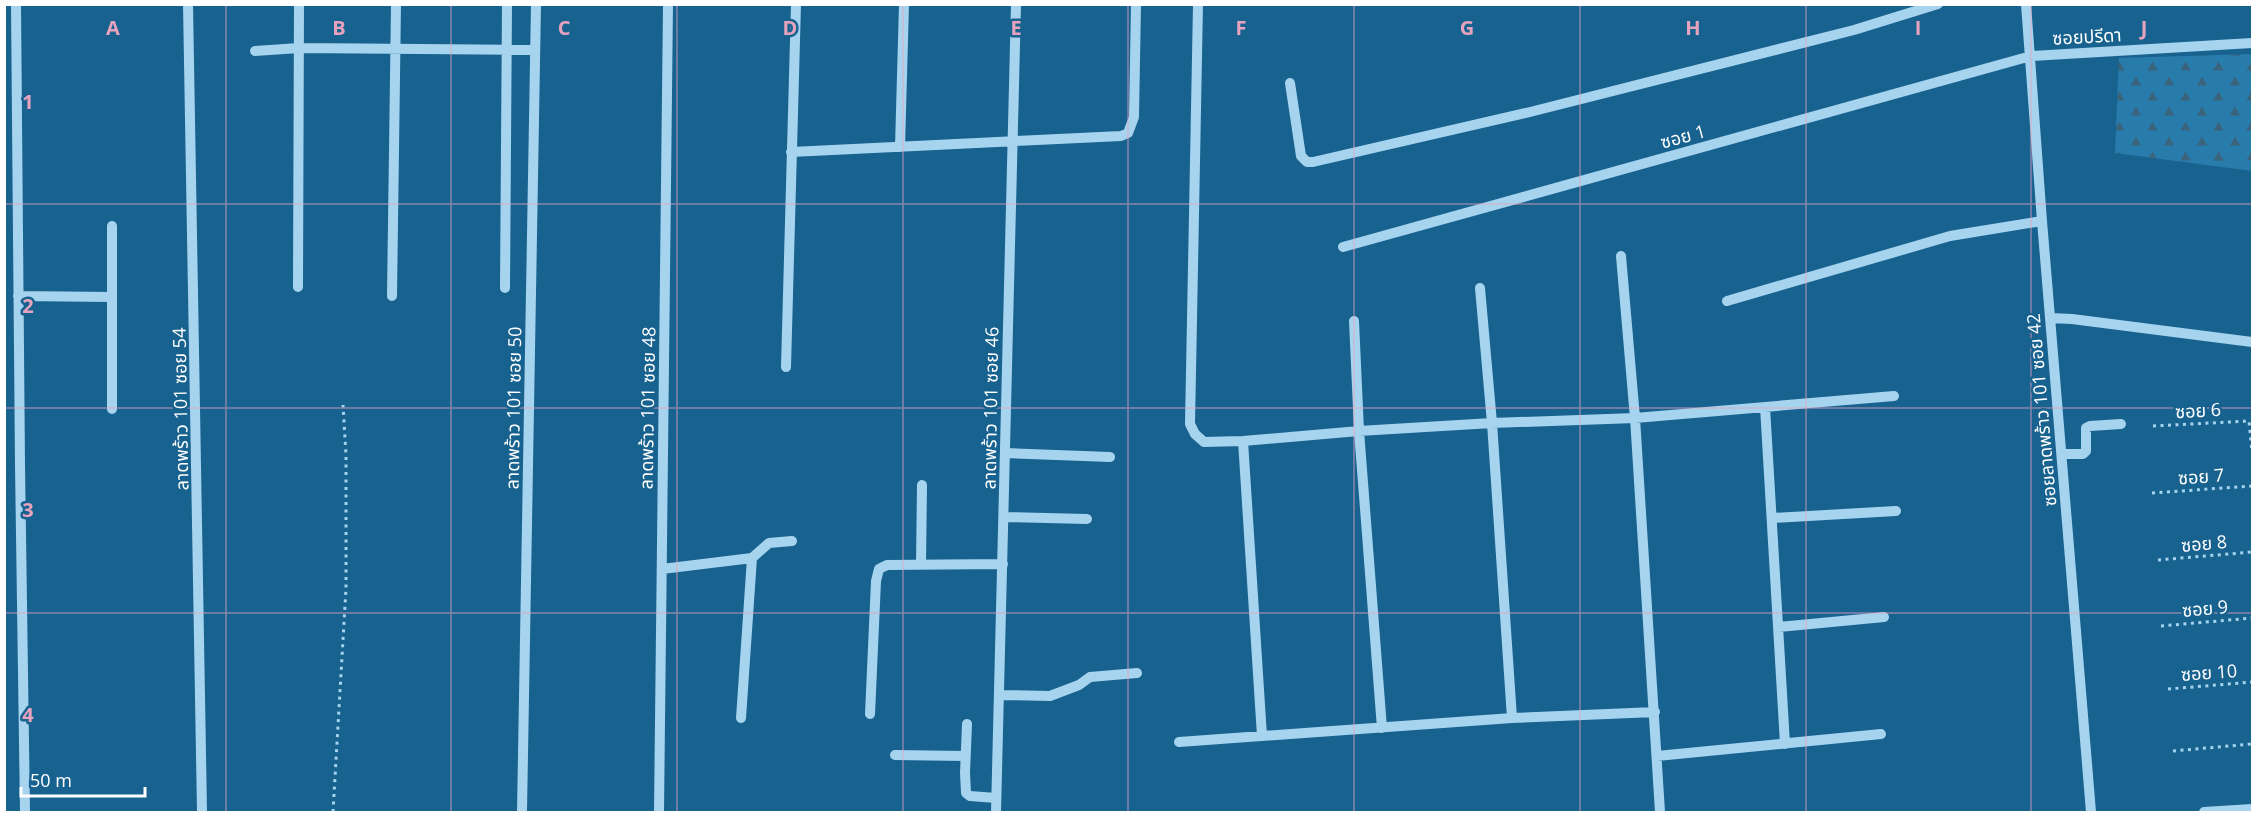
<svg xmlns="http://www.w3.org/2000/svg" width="2257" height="817" viewBox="0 0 2257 817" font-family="'Open Sans','Noto Sans Thai',sans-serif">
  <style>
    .forest { fill: url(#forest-firs) }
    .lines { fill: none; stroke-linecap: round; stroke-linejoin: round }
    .path { stroke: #a6d4ef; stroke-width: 3; stroke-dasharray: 3 4.5; stroke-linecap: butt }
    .minor { stroke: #a6d4ef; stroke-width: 10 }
    .grid { fill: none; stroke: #e7a3bd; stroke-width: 1.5; stroke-opacity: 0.55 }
    .labels { text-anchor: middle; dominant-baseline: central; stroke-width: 5; stroke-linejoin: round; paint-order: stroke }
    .street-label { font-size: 18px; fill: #fff; stroke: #186290 }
    .grid-label { font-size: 20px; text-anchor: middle; font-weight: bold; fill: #e7a3bd; stroke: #186290; stroke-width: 5; stroke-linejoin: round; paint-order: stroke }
  </style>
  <defs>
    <pattern id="forest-firs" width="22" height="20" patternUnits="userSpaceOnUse" patternTransform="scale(1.5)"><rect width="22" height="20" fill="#287cac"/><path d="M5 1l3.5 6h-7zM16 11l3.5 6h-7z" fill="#3a647c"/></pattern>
  </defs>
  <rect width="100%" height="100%" fill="#186290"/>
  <path class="forest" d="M2252,54V171L2115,153L2119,58Z"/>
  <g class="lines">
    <path class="path" d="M2153,426L2249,421L2252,452
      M2152,493L2252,486
      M2158,560L2252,552
      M2161,626L2252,618
      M2168,689L2252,682
      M2173,751L2252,744
      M333,812L346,588V455L343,405"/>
    <path class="minor" d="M16,4L20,465L25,812
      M188,4L202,812
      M1198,4L1190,424L1195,434L1204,442L1243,441L1359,431L1492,423L1635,418L1894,396
      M2026,4L2042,221L2091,812
      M255,51L299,48L535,50
      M1290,83L1301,156L1307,162H1313L1530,112L1854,30L1938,4
      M900,147L904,4
      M791,152L1121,136L1128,133L1134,117L1136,4
      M112,226V409
      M1343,247L2031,56L2252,43
      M1621,256L1635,418L1660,812
      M298,287L299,4
      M505,288L507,4
      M1480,288L1492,423L1512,718
      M18,296L112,297
      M392,296L396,4
      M1727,301L1950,236L2042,221
      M2050,318L2072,319L2252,342
      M1354,321L1359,431L1382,728
      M786,367L796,4
      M1765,407L1785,744
      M1243,441L1262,736
      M1005,453L1110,457
      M2062,454H2083L2086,451V428L2090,426L2121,424
      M1004,517L1087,519
      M1772,518L1896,511
      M921,564L922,485
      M662,569L752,558L769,543L792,541
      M1779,627L1884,617
      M999,695L1050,696L1079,685L1090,677L1137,673
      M870,714L876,581L879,569L887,565L1003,564
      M741,718L752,558
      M967,724L965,773L966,793L970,796L996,798
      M1179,742L1512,718L1655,712
      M895,755L965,756
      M1657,756L1881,734
      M522,812L536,4
      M659,812L668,4
      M996,812L1016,4
      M2204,812L2252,809"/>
  </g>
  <path class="grid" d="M226,4V812M451,4V812M677,4V812M903,4V812M1128,4V812M1354,4V812M1580,4V812M1806,4V812M2031,4V812M4,204H2252M4,408H2252M4,613H2252"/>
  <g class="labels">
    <g class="street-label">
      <text transform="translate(2087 36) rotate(-3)">ซอยปรีดา</text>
      <text transform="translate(1683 136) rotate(-15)">ซอย 1</text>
      <text transform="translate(513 408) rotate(-89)">ลาดพร้าว 101 ซอย 50</text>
      <text transform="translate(647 408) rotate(-89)">ลาดพร้าว 101 ซอย 48</text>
      <text transform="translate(990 408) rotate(-89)">ลาดพร้าว 101 ซอย 46</text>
      <text transform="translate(180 409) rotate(-91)">ลาดพร้าว 101 ซอย 54</text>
      <text transform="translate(2041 410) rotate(-95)">ซอยลาดพร้าว 101 ซอย 42</text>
      <text transform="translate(2198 410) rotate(-3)">ซอย 6</text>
      <text transform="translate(2201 476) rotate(-4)">ซอย 7</text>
      <text transform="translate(2204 543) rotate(-5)">ซอย 8</text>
      <text transform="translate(2205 608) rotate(-5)">ซอย 9</text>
      <text transform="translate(2209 672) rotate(-4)">ซอย 10</text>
    </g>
  </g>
  <g class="grid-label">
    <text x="113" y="35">A</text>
    <text x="339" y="35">B</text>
    <text x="564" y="35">C</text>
    <text x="790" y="35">D</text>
    <text x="1016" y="35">E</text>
    <text x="1241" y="35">F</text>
    <text x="1467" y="35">G</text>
    <text x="1693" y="35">H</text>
    <text x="1918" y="35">I</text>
    <text x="2144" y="35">J</text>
    <text x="28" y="109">1</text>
    <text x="28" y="313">2</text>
    <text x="28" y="517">3</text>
    <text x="28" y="722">4</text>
  </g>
  <rect width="2257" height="817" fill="none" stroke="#ffffff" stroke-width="12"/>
  <path d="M21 787v9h124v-9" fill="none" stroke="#ffffff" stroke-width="3"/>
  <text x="30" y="787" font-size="18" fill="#ffffff" stroke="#186290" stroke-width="4.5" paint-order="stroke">50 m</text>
</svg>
